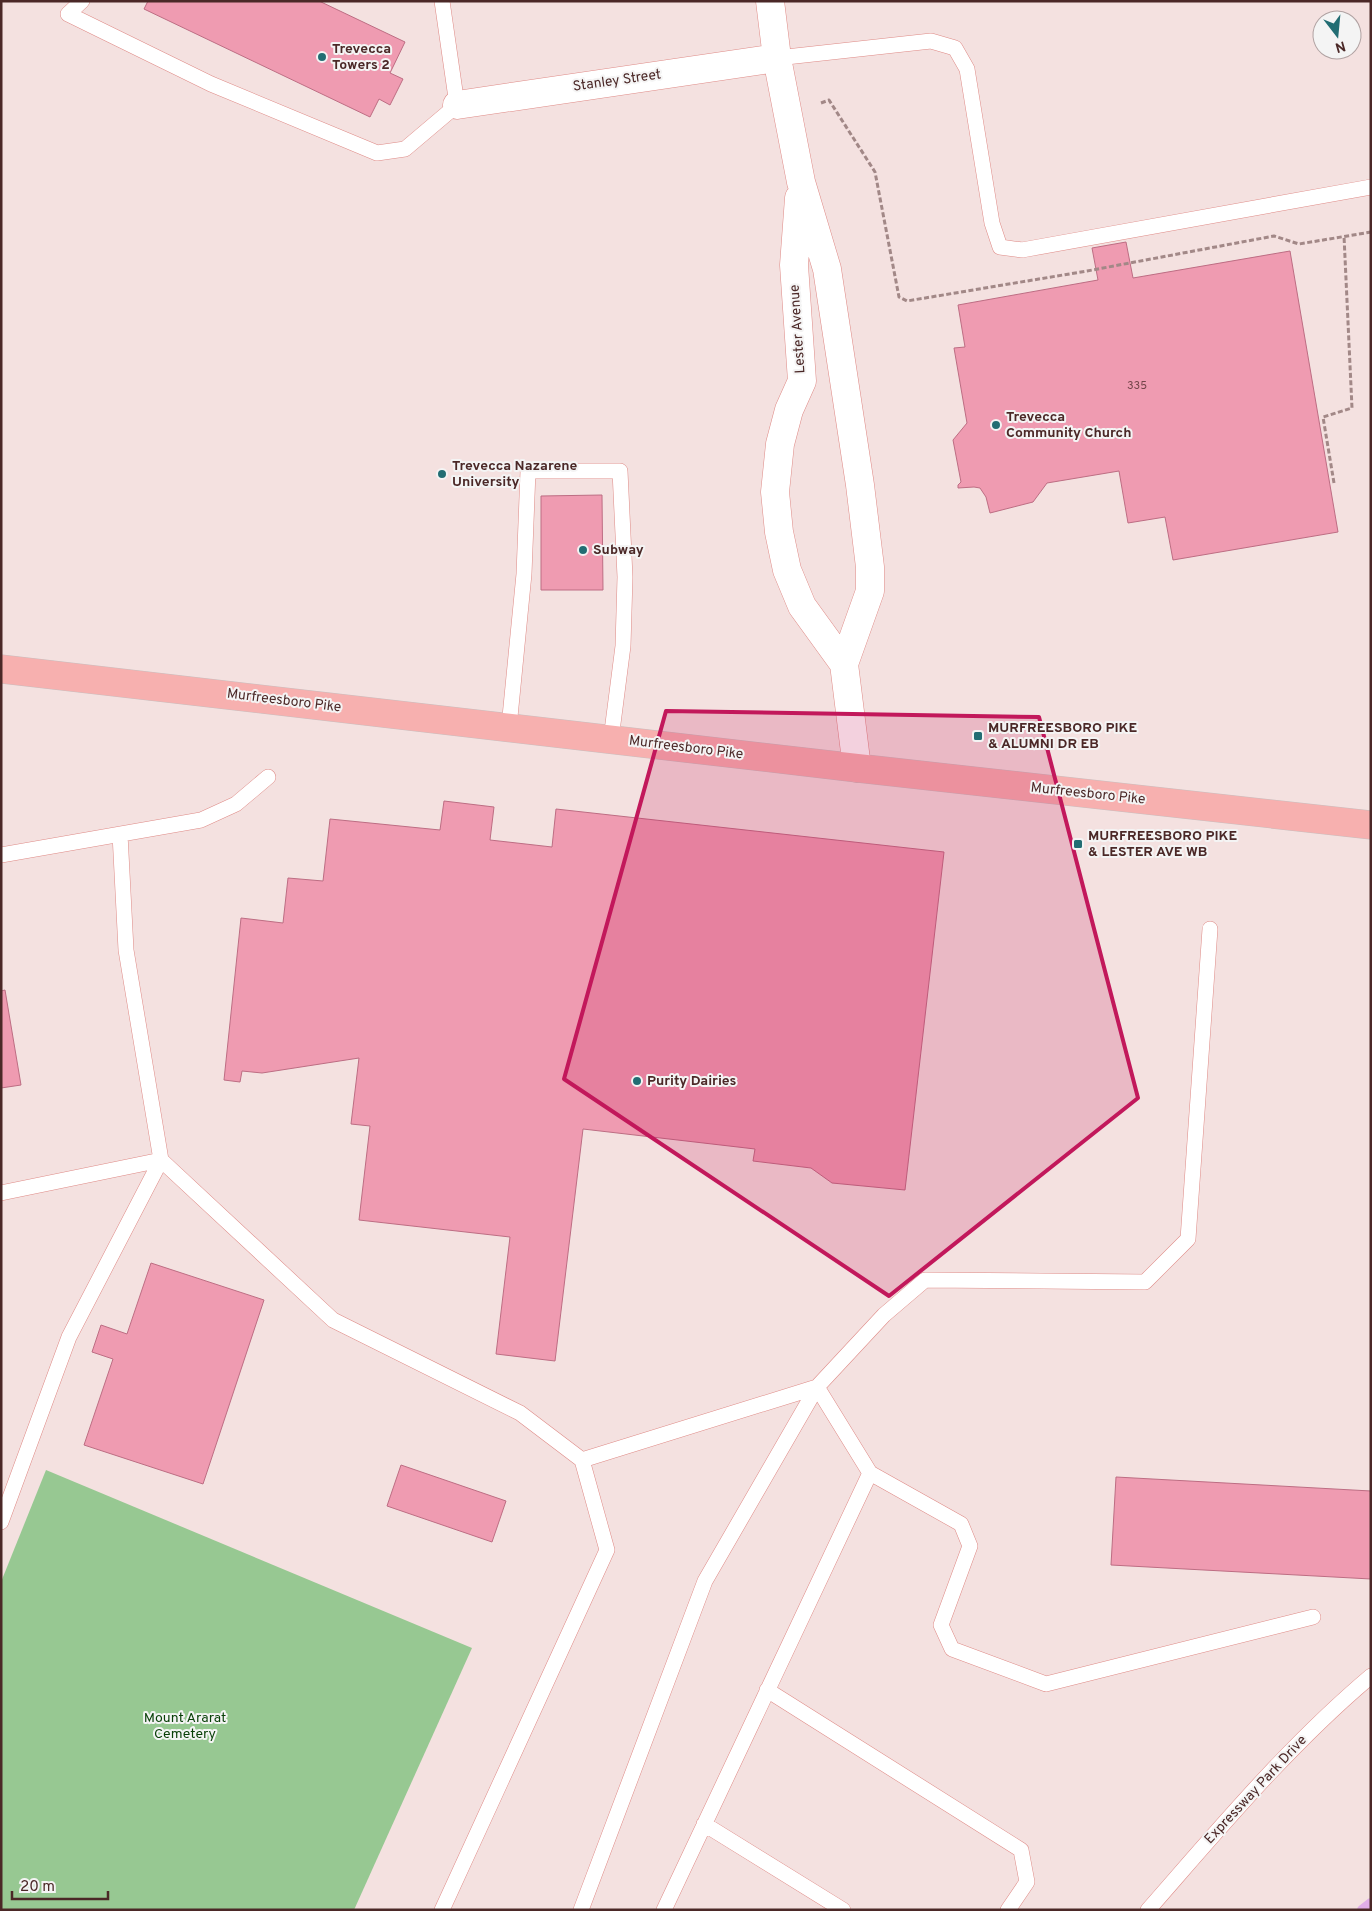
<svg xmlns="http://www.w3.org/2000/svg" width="1372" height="1911" viewBox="0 0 1372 1911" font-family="Overpass,sans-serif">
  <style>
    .green { fill: #97c892 }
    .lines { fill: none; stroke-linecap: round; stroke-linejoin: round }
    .stream { stroke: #e1aee8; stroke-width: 10 }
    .building { fill: #ef9bb1; stroke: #bd6d83 }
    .lane-casing { stroke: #df8a86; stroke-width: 16 }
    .street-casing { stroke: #df8a86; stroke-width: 29 }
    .primary-casing { stroke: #c9bebe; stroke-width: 29 }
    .path { stroke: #a28887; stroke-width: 3; stroke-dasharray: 5 2.5; stroke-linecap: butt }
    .lane { stroke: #fff; stroke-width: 15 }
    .street { stroke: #fff; stroke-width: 28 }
    .primary { stroke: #f7b0af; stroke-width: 28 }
    .marked { fill: #c2185b; fill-opacity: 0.2; stroke: #c2185b; stroke-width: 4; stroke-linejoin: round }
    .poi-dot { fill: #226d73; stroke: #f4f4f4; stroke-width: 2 }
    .labels { text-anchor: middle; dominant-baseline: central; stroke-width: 4; stroke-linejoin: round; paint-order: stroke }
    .number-label { font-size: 11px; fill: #74454a }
    .poi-label { font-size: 14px; font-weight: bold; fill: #4b2827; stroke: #f4f4f4; text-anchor: start }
    .street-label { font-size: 14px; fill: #4b2827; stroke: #f4f4f4 }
    .park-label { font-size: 14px; fill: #073f06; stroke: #f4f4f4 }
  </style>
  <rect width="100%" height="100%" fill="#f4e1e0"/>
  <path class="green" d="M46,1470L472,1648L354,1910H1V1582Z"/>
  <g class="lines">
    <path class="stream" d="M1362,1910L1371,1903"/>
  </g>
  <path class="building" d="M148,1H319L405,42L390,73L403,79L390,105L379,99L370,117L144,9Z
    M1126,242L1133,278L1290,251L1338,532L1173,560L1165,517L1128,523L1119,471L1047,483L1033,502L990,513L986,497L980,488L974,487L958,488V485L961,482L953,440L967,423L954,348L965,347L958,305L1098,280L1092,248Z
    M602,495L603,590H541V496Z
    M444,801L494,807L490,840L552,847L556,809L944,852L905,1190L832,1183L811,1168L753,1161L755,1149L583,1129L555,1361L496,1354L510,1237L359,1220L370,1126L351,1124L359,1058L262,1073L242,1071L240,1082L224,1080L241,918L283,923L288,878L323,881L330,819L440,830Z
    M5,990L21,1085L1,1088V991Z
    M151,1263L264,1300L203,1484L84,1445L113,1359L92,1352L101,1325L127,1334Z
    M401,1465L506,1501L492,1542L387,1506Z
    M1116,1477L1371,1491V1579L1111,1565Z"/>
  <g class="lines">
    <g class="lane-casing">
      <path id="lane" d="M82,1L68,14L211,84L377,153L405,149L457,105L442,1
        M777,58L931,41L955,48L967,69L992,223L1000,247L1022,250L1371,187
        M509,727L524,574L528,471H620L625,577L623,646L611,739
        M120,834L126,950L161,1160L333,1320L520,1413L582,1460L607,1550L442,1910
        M1,855L201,820L236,804L268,777
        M1,1193L161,1160
        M582,1460L817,1387L870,1473L961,1524L970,1546L941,1625L952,1649L1046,1684L1313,1617
        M1,1522L69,1337L161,1160
        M767,1690L1021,1850L1027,1882L1008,1910
        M704,1824L843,1910
        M581,1910L705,1581L817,1387L884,1315L925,1280L1145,1282L1188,1239L1210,929
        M664,1910L870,1473
        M1148,1910C1219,1829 1288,1746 1371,1676"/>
    </g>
    <g class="street-casing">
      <path id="street" d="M770,1L777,58L801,182L827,269L860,485L870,567V591L844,664L857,768
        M457,105L777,58
        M799,198L794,265L802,381L789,410L780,444L775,492L779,532L787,570L802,606L844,664"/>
    </g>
    <g class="primary-casing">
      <path id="primary" d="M1,669L857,768L1371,825"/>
    </g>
    <path class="path" d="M821,103L829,100L875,172L899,297L907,301L1087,271L1274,236L1299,244L1371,232
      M1334,483L1323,417L1352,408L1344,236"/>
    <use href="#lane" class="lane"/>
    <use href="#street" class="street"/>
    <use href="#primary" class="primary"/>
  </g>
  <path class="marked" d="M666,711L1039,717L1138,1098L889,1296L564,1079Z"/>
  <g class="poi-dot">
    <circle cx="322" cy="57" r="5"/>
    <circle cx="996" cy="425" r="5"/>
    <circle cx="442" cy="474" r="5"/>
    <circle cx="583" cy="550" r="5"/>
    <rect x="973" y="731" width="10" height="10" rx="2.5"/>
    <rect x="1073" y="839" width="10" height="10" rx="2.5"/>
    <circle cx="637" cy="1081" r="5"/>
  </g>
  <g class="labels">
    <g class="number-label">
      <text x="1137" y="386">335</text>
    </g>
    <g class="poi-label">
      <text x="332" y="49">Trevecca<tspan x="332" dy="16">Towers 2</tspan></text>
      <text x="1006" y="417">Trevecca<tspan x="1006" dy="16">Community Church</tspan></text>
      <text x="452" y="466">Trevecca Nazarene<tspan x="452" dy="16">University</tspan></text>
      <text x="593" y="550">Subway</text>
      <text x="988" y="728">MURFREESBORO PIKE<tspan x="988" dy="16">&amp; ALUMNI DR EB</tspan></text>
      <text x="1088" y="836">MURFREESBORO PIKE<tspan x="1088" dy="16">&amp; LESTER AVE WB</tspan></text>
      <text x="647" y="1081">Purity Dairies</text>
    </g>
    <g class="street-label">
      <text transform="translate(617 81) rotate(-8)">Stanley Street</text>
      <text transform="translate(798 329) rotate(-94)">Lester Avenue</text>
      <text transform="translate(284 701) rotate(7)">Murfreesboro Pike</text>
      <text transform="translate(686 748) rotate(7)">Murfreesboro Pike</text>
      <text transform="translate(1088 794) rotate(6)">Murfreesboro Pike</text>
      <text transform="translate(1256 1790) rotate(-47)">Expressway Park Drive</text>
    </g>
    <g class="park-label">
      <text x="185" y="1718">Mount Ararat<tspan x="185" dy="16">Cemetery</tspan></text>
    </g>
  </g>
  <rect width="1372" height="1911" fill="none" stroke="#4b2827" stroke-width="5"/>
  <g transform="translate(1337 35) rotate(164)"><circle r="24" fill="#f4f4f4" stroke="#b0a2a2"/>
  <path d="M0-4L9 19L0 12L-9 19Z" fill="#226d73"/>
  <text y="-8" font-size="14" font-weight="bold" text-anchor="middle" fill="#4b2827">N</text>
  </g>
  <path d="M12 1891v8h96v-8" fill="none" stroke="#4b2827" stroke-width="2.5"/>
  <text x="20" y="1891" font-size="15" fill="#4b2827" stroke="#f4f4f4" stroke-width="4" paint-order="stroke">20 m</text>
</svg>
